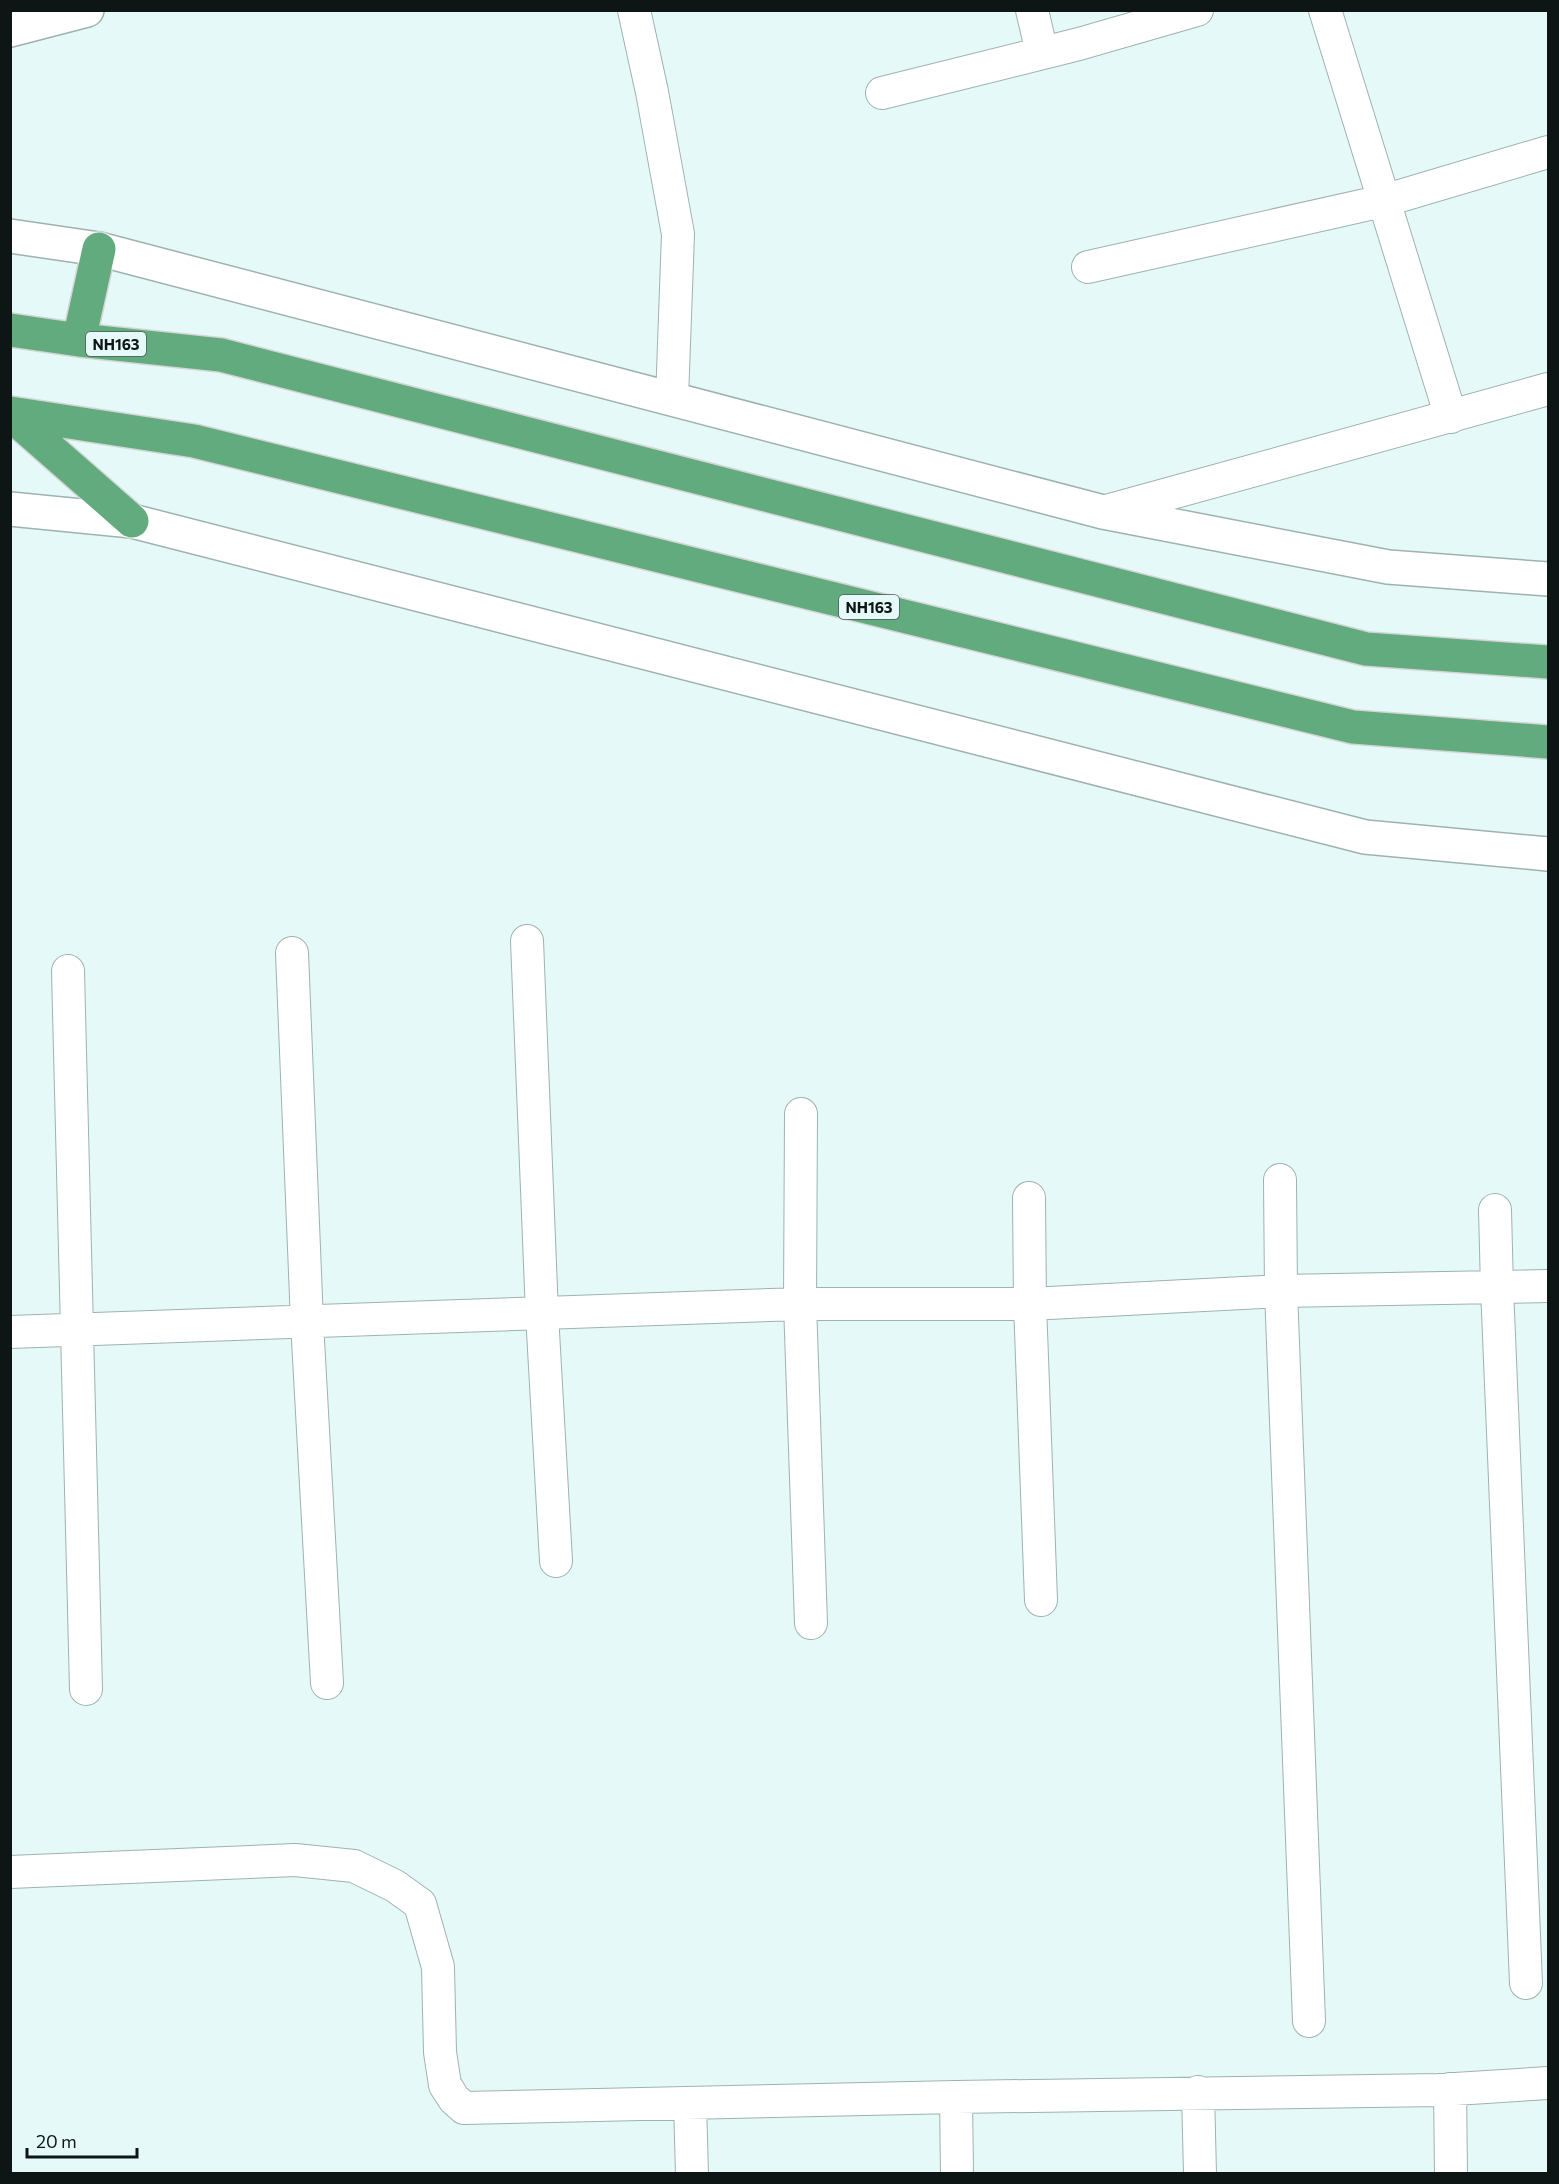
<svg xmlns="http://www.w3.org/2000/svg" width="1559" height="2184" viewBox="0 0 1559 2184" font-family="Commissioner,sans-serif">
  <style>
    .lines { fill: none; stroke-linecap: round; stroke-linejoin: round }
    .street-casing { stroke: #9eb2b0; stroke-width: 34 }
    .secondary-casing { stroke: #9eb2b0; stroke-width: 36 }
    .highway-casing { stroke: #d4d5d5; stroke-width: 36 }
    .street { stroke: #fff; stroke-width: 32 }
    .secondary { stroke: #fff; stroke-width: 33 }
    .highway { stroke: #62ab7f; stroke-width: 33 }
    .labels { text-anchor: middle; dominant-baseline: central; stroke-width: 5; stroke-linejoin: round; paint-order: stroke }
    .shield { fill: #e5faf8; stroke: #4e5a59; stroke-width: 1.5 }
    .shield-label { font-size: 15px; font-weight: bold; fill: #0e1515 }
  </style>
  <rect width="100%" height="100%" fill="#e5faf8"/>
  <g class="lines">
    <g class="street-casing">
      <path id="street" d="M634,10L652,92L678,234L672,399
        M1032,10L1042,53
        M1325,10L1451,417
        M882,93L1079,44L1197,10
        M1088,267L1383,201L1548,152
        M1103,512L1548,389
        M527,941L542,1314L556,1561
        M292,953L307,1322L327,1683
        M68,971L86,1689
        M801,1114L800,1304L811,1623
        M1280,1180L1281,1291L1309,2021
        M1029,1198L1030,1304L1041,1600
        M1495,1210L1497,1288L1526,1983
        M10,1332L800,1304H1030L1281,1291L1548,1286
        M10,1872L295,1860L354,1866L395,1886L420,1904L438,1967L440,2052L445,2085L454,2099L464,2108L956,2097L1439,2090L1548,2083
        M1450,2089L1451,2174
        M1198,2092L1200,2174
        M956,2097L957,2174
        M690,2103L692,2174"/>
    </g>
    <g class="secondary-casing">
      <path id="secondary" d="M10,30L87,10
        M10,236L99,249L1103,512L1388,567L1548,579
        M10,509L132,521L1365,837L1548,854"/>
    </g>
    <g class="highway-casing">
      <path id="highway" d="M10,330L79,340L221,355L1366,649L1548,662
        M79,340L99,249
        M10,413L194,441L1353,727L1548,742
        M10,414L132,521"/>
    </g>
    <use href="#street" class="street"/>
    <use href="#secondary" class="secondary"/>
    <use href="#highway" class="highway"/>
  </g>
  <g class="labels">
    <g class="shield">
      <rect x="86" y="332" width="60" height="24" rx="4.5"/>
      <rect x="839" y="595" width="60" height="24" rx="4.5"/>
    </g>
    <g class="shield-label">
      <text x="116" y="344">NH163</text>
      <text x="869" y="607">NH163</text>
    </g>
  </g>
  <rect width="1559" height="2184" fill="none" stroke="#0e1515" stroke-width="24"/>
  <path d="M27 2148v9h110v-9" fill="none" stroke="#0e1515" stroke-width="3"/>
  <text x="36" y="2148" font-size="18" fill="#0e1515" stroke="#e5faf8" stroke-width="4.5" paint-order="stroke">20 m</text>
</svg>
